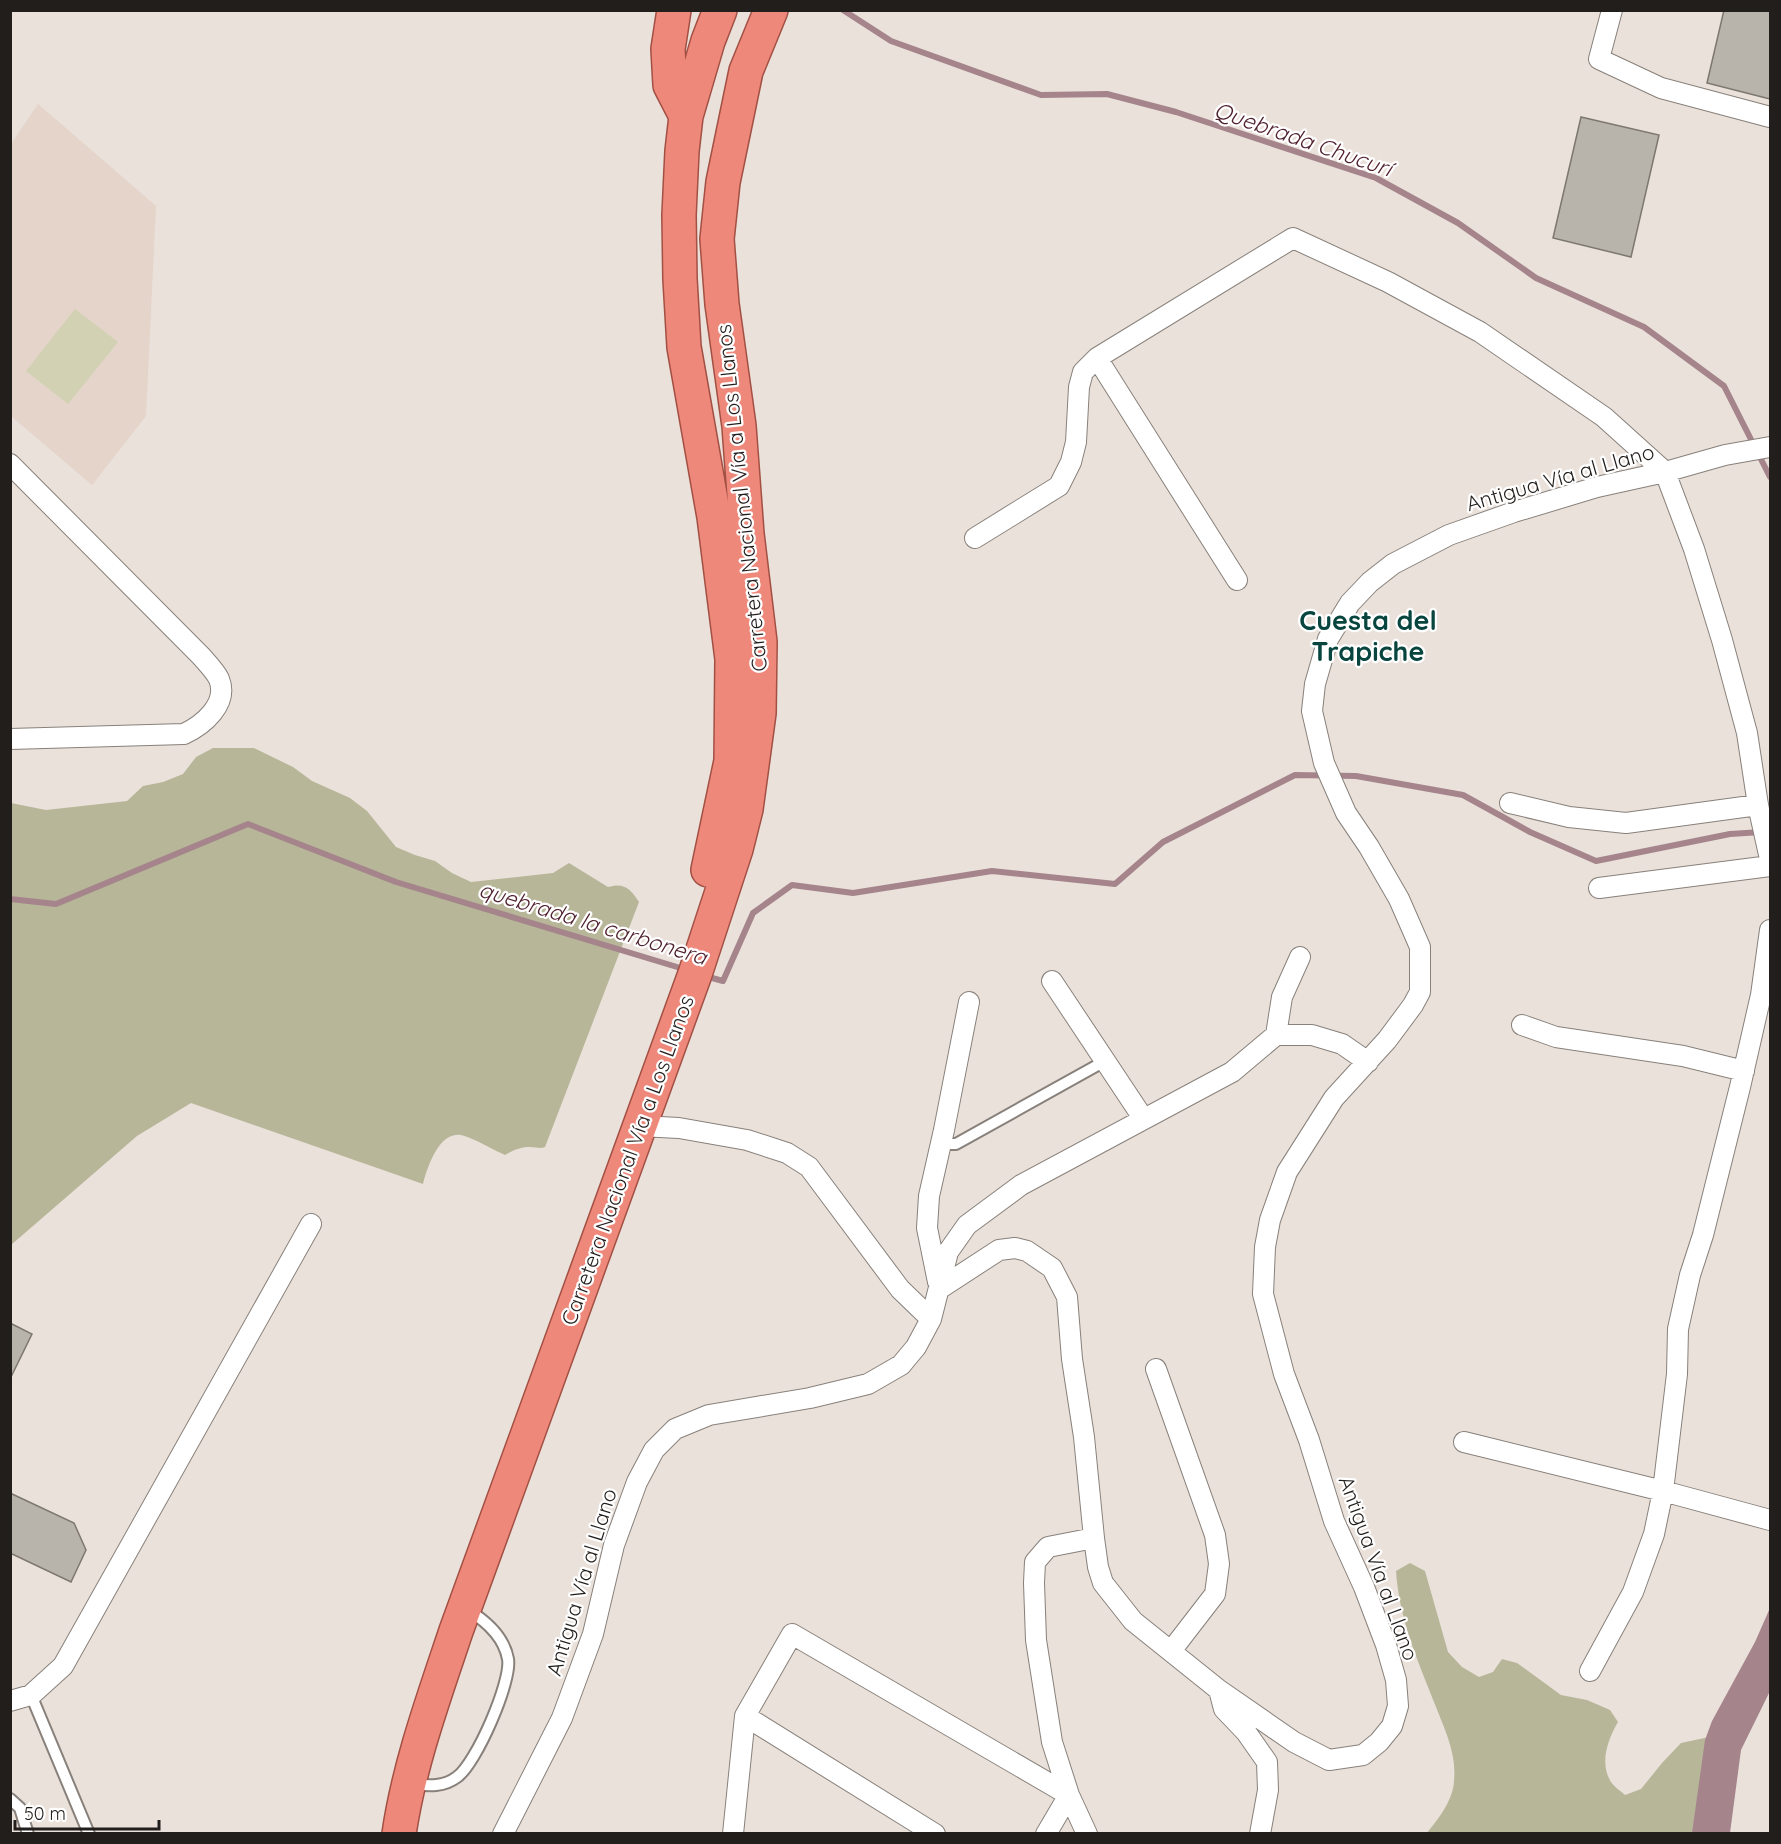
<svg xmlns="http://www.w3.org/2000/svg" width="1781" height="1844" viewBox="0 0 1781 1844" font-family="Quicksand,sans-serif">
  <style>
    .built { fill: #e4d4c9 }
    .green { fill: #d2d1b4 }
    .forest { fill: #b7b699 }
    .water { fill: #a5858b }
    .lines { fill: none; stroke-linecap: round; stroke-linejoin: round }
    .stream { stroke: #a5858b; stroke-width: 6 }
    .building { fill: #b9b4ab; stroke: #7c776f; stroke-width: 1.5 }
    .service-casing { stroke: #88807a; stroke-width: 14 }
    .minor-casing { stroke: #88807a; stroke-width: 22 }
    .trunk-casing { stroke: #a35044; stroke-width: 36 }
    .service { stroke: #fff; stroke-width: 10 }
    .minor { stroke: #fff; stroke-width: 20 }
    .trunk { stroke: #ee887b; stroke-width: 33 }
    .labels { text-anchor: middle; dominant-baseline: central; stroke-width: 4.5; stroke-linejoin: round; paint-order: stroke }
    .street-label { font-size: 21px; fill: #221e1c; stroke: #fff }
    .water-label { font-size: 22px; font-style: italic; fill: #50222f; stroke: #fff }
    .district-label { font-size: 27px; font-weight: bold; fill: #07453e; stroke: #fff }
  </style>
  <rect width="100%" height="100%" fill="#eae1db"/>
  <path class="built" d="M38,104L156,206L146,416L92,485L11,416V144Z"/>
  <path class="green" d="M75,309L118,342L68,404L26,371Z"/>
  <path class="forest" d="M213,748H254L293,767L312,781L350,798L367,811L396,847L415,855L435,861L452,873L471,882L553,873L569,863L608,887C624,882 631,889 639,902L545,1147C539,1149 537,1147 530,1147C522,1147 515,1149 505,1155C493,1150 474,1138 461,1135C439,1131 427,1168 423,1184L191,1103L137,1136L11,1245V803L46,810L127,801L143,786L163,782L183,774L196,757Z
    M1410,1563L1425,1571L1448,1652L1462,1667L1479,1677L1493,1672L1502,1659L1517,1663L1561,1695L1587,1700L1610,1710L1618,1722C1608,1739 1599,1763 1611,1782C1614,1787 1621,1791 1625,1795L1641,1789L1662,1763L1681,1743L1709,1737L1704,1833H1427C1438,1819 1453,1801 1454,1781C1457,1753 1444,1728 1434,1702C1417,1659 1399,1618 1396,1571Z"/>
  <path class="water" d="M1770,1608V1691L1741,1750L1730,1833H1692L1705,1740L1712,1721L1755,1642Z"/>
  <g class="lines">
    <path class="stream" d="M843,10L891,41L1041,95L1107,94L1176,112L1376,178L1458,223L1536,278L1644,327L1724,386L1770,477
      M10,899L56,904L248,824L396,882L687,970
      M705,976L723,981L753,913L792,885L853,893L992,871L1115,884L1163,842L1295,775L1356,776L1463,795L1530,832L1596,861L1730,834L1762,832"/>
  </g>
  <path class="building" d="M1724,10H1770V99L1707,83Z
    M1581,117L1659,135L1631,257L1553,238Z
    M10,1323L32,1334L10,1379Z
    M10,1493L74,1523L86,1550L71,1582L10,1553Z"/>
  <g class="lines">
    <g class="service-casing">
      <path id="service" d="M941,1144H956L1105,1061
        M31,1695L89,1834
        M413,1784C429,1786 444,1787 457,1777C476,1764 512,1681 508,1659C504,1637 486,1621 468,1610
        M10,1799L20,1808L28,1834"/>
    </g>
    <g class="minor-casing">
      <path id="minor" d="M1612,10L1599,59L1661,88L1770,117
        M1097,358L1237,580
        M10,464L201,656C207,663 215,671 219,679C229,704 203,725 184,734L10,739
        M975,538L1059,486L1071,462L1076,442L1079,387L1083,372L1097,358L1293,238L1388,282L1480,332L1604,417L1665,472L1694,549L1722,640L1747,733L1758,805L1770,859
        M1510,803L1569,817L1626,823L1758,805
        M1599,888L1770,866
        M1052,981L1143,1118
        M1522,1025L1556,1037L1683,1056L1744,1071
        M1276,1035L1282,997L1300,957
        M640,1126L679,1128L747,1140L787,1153L809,1167L900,1289L931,1319
        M938,1282L927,1228L929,1196L944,1130L969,1002
        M939,1289L999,1250L1015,1248L1027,1251L1052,1268L1067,1297L1072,1359L1084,1437L1094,1538L1098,1567L1103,1583L1133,1621L1219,1690L1294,1742L1329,1760L1363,1755L1379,1742L1392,1726L1398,1706L1396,1680L1386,1645L1364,1587L1334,1521L1309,1440L1284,1374L1263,1294L1265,1247L1270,1220L1287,1172L1334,1098L1387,1040L1413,1005L1420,992V947L1399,899L1369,847L1346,813L1324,763L1312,711L1315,684L1328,639L1350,603L1370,582L1393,564L1449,535L1514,512L1597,487L1665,472L1725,455L1770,447
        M1156,1369L1215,1535L1219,1564L1215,1594L1171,1651
        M1464,1442L1663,1491L1770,1520
        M1590,1671L1633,1592L1654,1534L1663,1491L1677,1374L1678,1329L1690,1275L1703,1235L1740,1087L1761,995L1770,930
        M1219,1690L1224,1709L1246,1732L1267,1762L1268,1790L1260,1834
        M10,1701L31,1695L63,1666L311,1224
        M745,1716L935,1834
        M503,1834L562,1718L593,1634L614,1545L637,1482L654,1450L675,1429L709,1415L810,1398L868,1384L901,1365L916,1347L931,1319L948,1252L967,1225L1021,1185L1232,1072L1276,1035H1312L1342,1044L1368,1062
        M733,1834L745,1716L792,1634L1069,1795L1046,1834
        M1087,1834L1069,1795L1052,1742L1036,1640L1034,1583L1035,1562L1048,1547L1094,1538"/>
    </g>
    <g class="trunk-casing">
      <path id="trunk" d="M674,10L668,49L670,85L686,116
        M708,870L731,761L732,659L714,517L684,347L680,279L679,215L682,151L686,116L708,41L720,10
        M399,1834C409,1765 434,1697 456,1631L695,974L736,849L746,809L759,713L760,642L747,534L739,426L722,304L717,239L723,182L746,71L771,10"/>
    </g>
    <use href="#service" class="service"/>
    <use href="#minor" class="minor"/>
    <use href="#trunk" class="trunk"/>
  </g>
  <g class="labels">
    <g class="street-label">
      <text transform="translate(1560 477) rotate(-16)">Antigua Vía al Llano</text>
      <text transform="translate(741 498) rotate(-96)">Carretera Nacional Vía a Los Llanos</text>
      <text transform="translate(627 1160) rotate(-70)">Carretera Nacional Vía a Los Llanos</text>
      <text transform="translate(1379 1568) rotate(70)">Antigua Vía al Llano</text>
      <text transform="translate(581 1582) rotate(-73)">Antigua Vía al Llano</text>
    </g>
    <g class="water-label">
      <text transform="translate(1303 139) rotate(19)">Quebrada Chucurí</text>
      <text transform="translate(593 923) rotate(17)">quebrada la carbonera</text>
    </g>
    <g class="district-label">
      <text x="1368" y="620">Cuesta del<tspan x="1368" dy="31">Trapiche</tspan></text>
    </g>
  </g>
  <rect width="1781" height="1844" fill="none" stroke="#221e1c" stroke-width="24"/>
  <path d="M15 1820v9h144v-9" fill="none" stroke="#221e1c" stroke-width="3"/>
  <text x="24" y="1820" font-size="18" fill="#221e1c" stroke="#ffffff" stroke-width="4.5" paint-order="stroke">50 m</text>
</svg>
